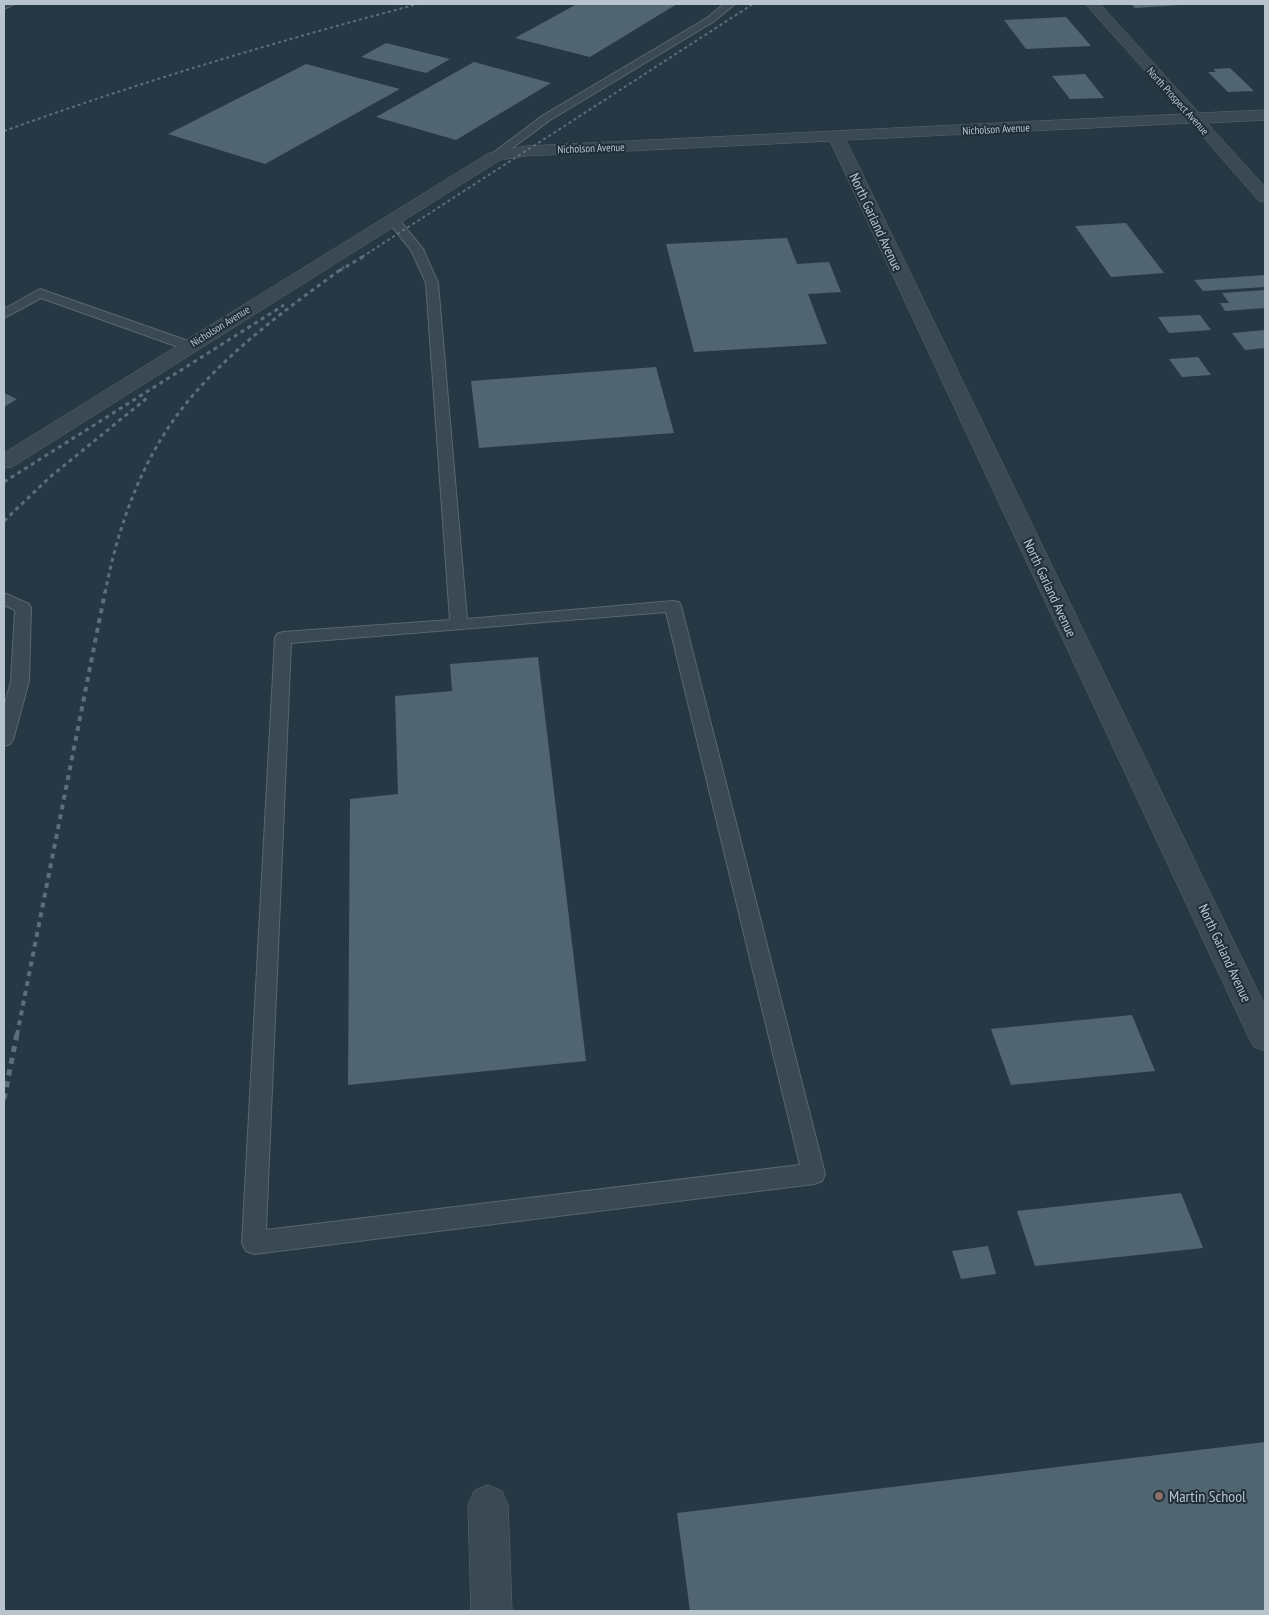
<svg xmlns="http://www.w3.org/2000/svg" width="1269" height="1615" viewBox="0 0 1269 1615" font-family="'PT Sans Narrow',sans-serif">
  <style>
    .building { fill: #516571 }
    .lines { fill: none; stroke-linecap: round; stroke-linejoin: round }
    .service-casing { stroke: #586771; stroke-width: 2 }
    .minor-casing { stroke: #586771; stroke-width: 1 }
    .service { fill: #3a4953; fill-rule: evenodd }
    .minor { fill: #3a4953; fill-rule: evenodd }
    .rail-far3 { stroke: #5c6e7a; stroke-width: 2; stroke-dasharray: 3 3; stroke-linecap: butt }
    .rail-far2 { stroke: #5c6e7a; stroke-width: 3; stroke-dasharray: 4 4; stroke-linecap: butt }
    .rail-far1 { stroke: #5c6e7a; stroke-width: 4; stroke-dasharray: 5 5; stroke-linecap: butt }
    .rail { stroke: #5c6e7a; stroke-width: 5; stroke-dasharray: 6 6; stroke-linecap: butt }
    .education-dot { fill: #8d6e63; stroke: #1f2e39; stroke-width: 2 }
    .labels { text-anchor: middle; dominant-baseline: central; stroke-width: 4; stroke-linejoin: round; paint-order: stroke }
    .far-street-label { font-size: 11px; fill: #b7c4cd; stroke: #1f2e39 }
    .street-label { font-size: 14px; fill: #b7c4cd; stroke: #1f2e39 }
    .near-poi-label { font-size: 16px; fill: #b7c4cd; stroke: #1f2e39; text-anchor: start }
  </style>
  <rect width="100%" height="100%" fill="#263844"/>
  <path class="building" d="M577,4H677L590,57L515,38Z
    M1131,4H1179L1181,5L1135,8Z
    M1066,17L1091,46L1026,49L1004,20Z
    M386,43L450,59L426,73L361,57Z
    M474,62L551,83L456,140L376,117Z
    M306,64L400,89L265,164L168,134Z
    M1230,68L1254,91L1228,92L1208,72H1216L1213,69Z
    M1085,74L1104,98L1070,99L1052,76Z
    M1126,223L1164,273L1111,277L1075,226Z
    M787,238L797,264L829,262L841,292L808,294L827,344L694,352L666,244Z
    M1265,275V287L1203,291L1194,280Z
    M1265,290V308L1225,311L1220,303H1229L1222,293Z
    M1200,315L1211,330L1169,333L1158,317Z
    M1265,330V348L1245,350L1232,333Z
    M1198,357L1211,375L1182,377L1169,359Z
    M656,367L674,433L479,448L471,381Z
    M4,393L17,399L4,407Z
    M538,657L586,1061L348,1085L350,799L398,794L395,696L452,691L450,664Z
    M1132,1015L1155,1071L1011,1085L991,1029Z
    M1181,1193L1203,1248L1035,1266L1017,1211Z
    M988,1246L996,1274L961,1279L952,1251Z
    M1265,1442V1611H690L677,1513Z"/>
  <g class="lines">
    <g class="service-casing">
      <path id="service" d="M4,4H14L4,9Z
        M724,4H735L713,22L550,120L499,158L495,159L489,156L542,116L707,18Z
        M392,215L396,216L423,249L438,283L467,619L673,601L679,602L681,606L825,1174L822,1181L814,1184L254,1254L246,1251L242,1243L275,638L277,634L283,632L450,620L426,283L411,250L386,219ZM666,612L800,1165L266,1230L291,643Z
        M40,289L194,343L196,346L194,349H184L41,298L4,318V309Z
        M4,593L29,604L31,608L29,681L13,740L10,744L4,746V708L11,681L15,610L4,605Z"/>
    </g>
    <g class="minor-casing">
      <path id="minor" d="M1086,4H1100L1199,113L1265,110V120L1207,123L1265,187V202L1259,201L1191,123L846,140L1265,1006V1051L1254,1047L1249,1038L830,141L526,156L500,160L12,467L4,468V453L489,153L526,146L1183,114Z
        M488,1485L502,1491L508,1505L512,1611H471L468,1505L474,1491Z"/>
    </g>
    <use href="#service" class="service"/>
    <use href="#minor" class="minor"/>
    <path class="rail-far3" d="M4,131C140,82 278,41 418,4
      M362,257L753,4"/>
    <path class="rail-far2" d="M339,271L364,256
      M4,482L284,305
      M4,521L50,477L147,398
      M105,593C117,532 138,469 175,418C219,357 284,311 344,267"/>
    <path class="rail-far1" d="M17,1035L105,592"/>
    <path class="rail" d="M4,1099L17,1034"/>
  </g>
  <circle class="education-dot" cx="1159" cy="1496" r="5"/>
  <g class="labels">
    <g class="far-street-label">
      <text transform="translate(1178 101) rotate(48)">North Prospect Avenue</text>
      <text transform="translate(996 129) rotate(-3)">Nicholson Avenue</text>
      <text transform="translate(591 148) rotate(-2)">Nicholson Avenue</text>
      <text transform="translate(220 326) rotate(-32)">Nicholson Avenue</text>
    </g>
    <g class="street-label">
      <text transform="translate(876 222) rotate(65)">North Garland Avenue</text>
      <text transform="translate(1050 588) rotate(65)">North Garland Avenue</text>
      <text transform="translate(1225 953) rotate(65)">North Garland Avenue</text>
    </g>
    <g class="near-poi-label">
      <text x="1169" y="1496">Martin School</text>
    </g>
  </g>
  <rect width="1269" height="1615" fill="none" stroke="#b7c4cd" stroke-width="10"/>
</svg>
